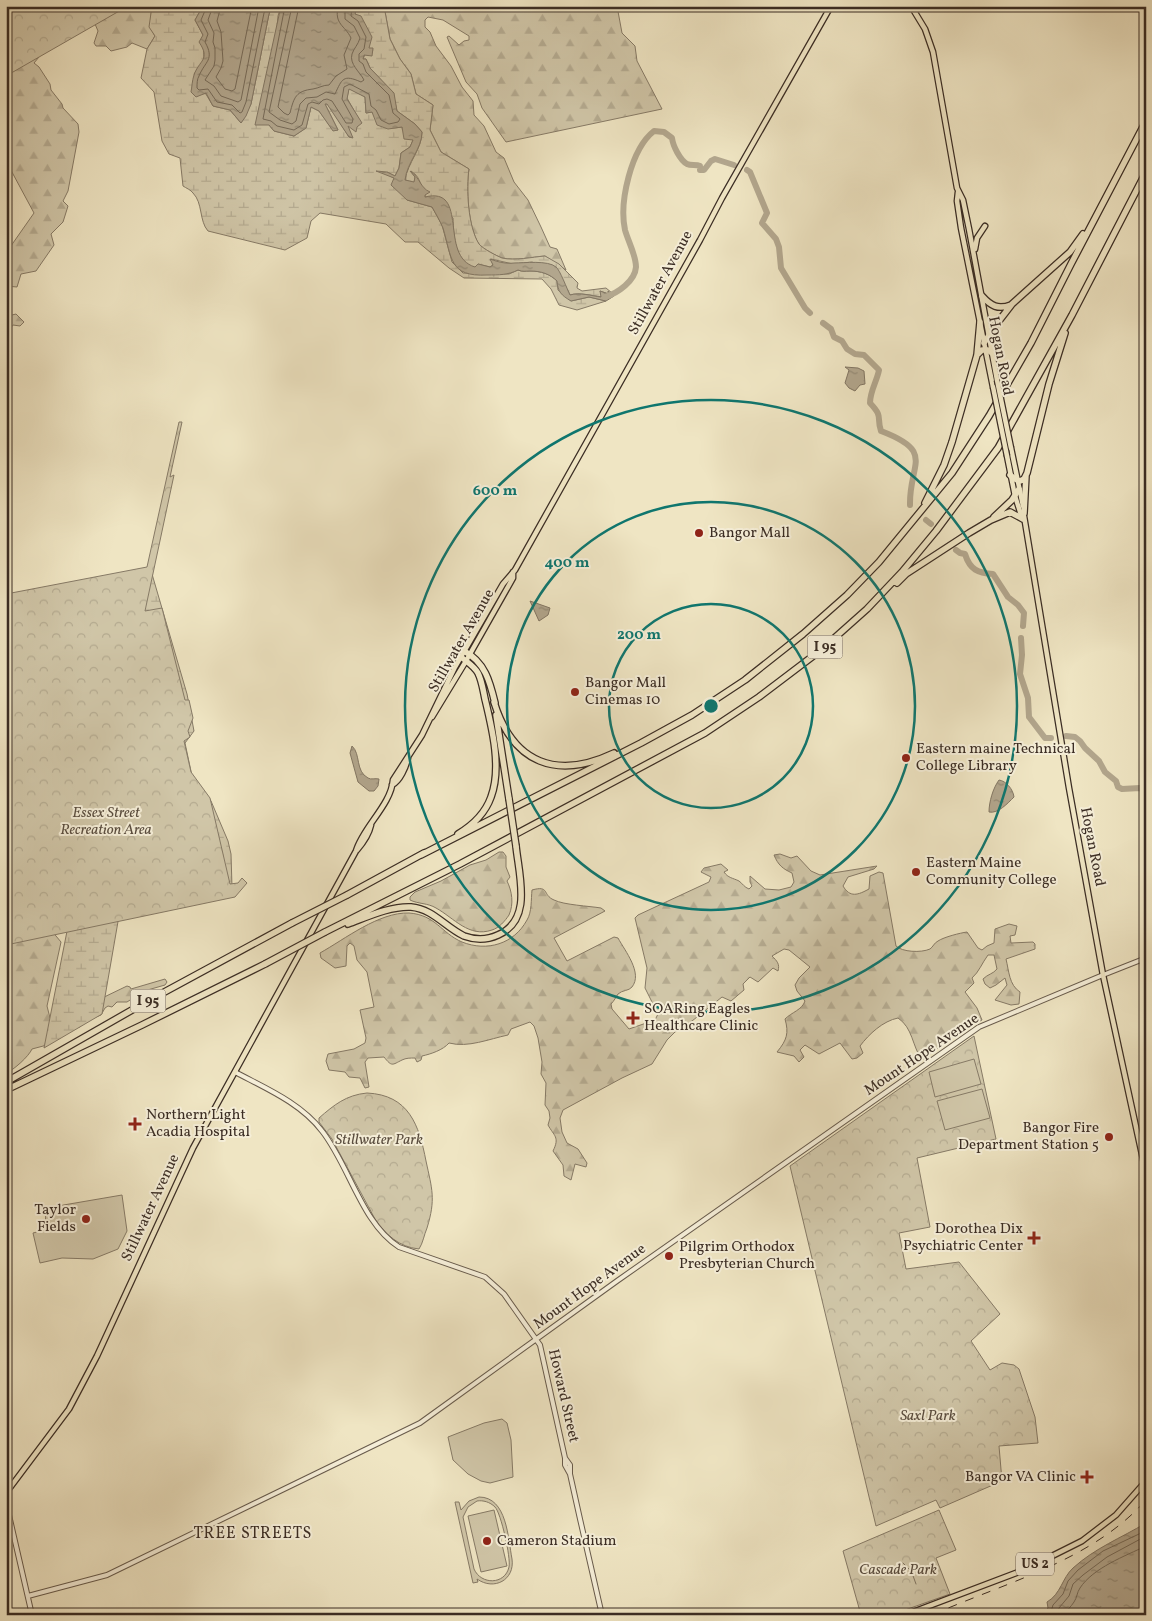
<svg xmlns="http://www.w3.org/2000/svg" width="1152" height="1621" viewBox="0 0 1152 1621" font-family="Vollkorn,serif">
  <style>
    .forest { fill: url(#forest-firs); stroke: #867a66 }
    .wetland { fill: url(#wetland-marsh); stroke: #867a66 }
    .park { fill: url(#park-crowns); stroke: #867a66 }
    .pitch { fill: #d0c6a8; stroke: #867a66; fill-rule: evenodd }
    .water { fill: url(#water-ripples); stroke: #827663 }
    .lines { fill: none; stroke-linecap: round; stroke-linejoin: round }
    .shore { stroke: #766a58; stroke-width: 1 }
    .stream { stroke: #827663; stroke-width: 1 }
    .river { stroke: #b2a68d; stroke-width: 6 }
    .minor-casing { stroke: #685b4c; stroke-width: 6 }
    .major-casing { stroke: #3b2d24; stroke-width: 7 }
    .highway-casing { stroke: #3b2d24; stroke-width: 8 }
    .minor { stroke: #f5eed8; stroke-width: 4 }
    .major { stroke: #efe5c3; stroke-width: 4.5 }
    .highway { stroke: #efe5c3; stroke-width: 5.5 }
    .rail { stroke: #3b2d24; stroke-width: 1; stroke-dasharray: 9 9; stroke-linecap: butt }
    .major-bridge-casing { stroke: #3b2d24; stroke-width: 7; stroke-linecap: butt }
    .highway-bridge-casing { stroke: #3b2d24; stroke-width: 8; stroke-linecap: butt }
    .major-bridge { stroke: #efe5c3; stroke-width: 4.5 }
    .highway-bridge { stroke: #efe5c3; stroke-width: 5.5 }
    .ring { fill: none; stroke: #0f766e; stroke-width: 2.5 }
    .poi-dot { fill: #8f2418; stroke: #f5eed8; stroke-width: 2 }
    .labels { text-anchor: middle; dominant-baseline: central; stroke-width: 4; stroke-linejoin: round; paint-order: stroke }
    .shield { fill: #f5eed8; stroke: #73675a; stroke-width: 1 }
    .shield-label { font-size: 14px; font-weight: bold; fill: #3b2d24 }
    .street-label { font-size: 15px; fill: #3b2d24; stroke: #f5eed8 }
    .poi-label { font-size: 15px; fill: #3b2d24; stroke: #f5eed8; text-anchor: start }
    .park-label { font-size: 15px; font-style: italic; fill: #594c3e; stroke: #f5eed8 }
    .neighbourhood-label { font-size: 16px; letter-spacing: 1px; fill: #3b2d24; stroke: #f5eed8 }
    .centre { fill: #0f766e; stroke: #f5eed8; stroke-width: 2.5 }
    .ring-label { font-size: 15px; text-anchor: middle; font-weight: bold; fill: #0f766e; stroke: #f5eed8; stroke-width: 4; stroke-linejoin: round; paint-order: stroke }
  </style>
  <defs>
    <pattern id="forest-firs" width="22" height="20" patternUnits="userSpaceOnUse" patternTransform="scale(1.25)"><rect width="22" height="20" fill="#d0c6a8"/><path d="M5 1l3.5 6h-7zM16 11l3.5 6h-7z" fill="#b4aa90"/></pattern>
    <pattern id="wetland-marsh" width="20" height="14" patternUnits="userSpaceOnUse" patternTransform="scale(1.25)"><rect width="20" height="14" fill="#d0c6a8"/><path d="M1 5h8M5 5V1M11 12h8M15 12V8" fill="none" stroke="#b4aa90"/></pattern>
    <pattern id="park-crowns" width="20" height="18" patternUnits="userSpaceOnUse" patternTransform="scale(1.25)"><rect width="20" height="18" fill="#d0c6a8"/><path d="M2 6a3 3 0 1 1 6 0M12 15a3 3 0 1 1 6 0" fill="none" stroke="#b4aa90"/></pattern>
    <pattern id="water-ripples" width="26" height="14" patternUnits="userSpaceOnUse" patternTransform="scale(1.25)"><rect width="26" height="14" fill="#b2a68d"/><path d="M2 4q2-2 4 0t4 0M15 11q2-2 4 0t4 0" fill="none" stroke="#928873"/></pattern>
  </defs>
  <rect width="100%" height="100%" fill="#efe5c3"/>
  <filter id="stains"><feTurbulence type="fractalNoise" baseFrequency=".004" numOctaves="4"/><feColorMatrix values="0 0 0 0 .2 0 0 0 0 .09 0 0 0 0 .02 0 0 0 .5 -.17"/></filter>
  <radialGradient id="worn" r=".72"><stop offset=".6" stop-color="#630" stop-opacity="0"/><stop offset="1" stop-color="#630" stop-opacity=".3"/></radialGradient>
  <path class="forest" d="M116,6H152L150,27L155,36L147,49L132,43L127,47L111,51L106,46H96L94,43L98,31L95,24Z
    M384,6H617L622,33L635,46L637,61L662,109L506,142L482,108L477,94L466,82L447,37L449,36L459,45L464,41L469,40V36L443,20L428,17L425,20V27L430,32L436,46L451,66L462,87L473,101L474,115L484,126L496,152L504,158L514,182L528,200L541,227L550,247L557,249L566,270L545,256C532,257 516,261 502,258C497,256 483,249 479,244C468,228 466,188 469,169L441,152L430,130L433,105L416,94L411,74L400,59L390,39Z
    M6,31L39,57L34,63L39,67L50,84L51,90L62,104L63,108L78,124L79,132L68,191L63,201L68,206L63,222L51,234L54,245L36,271L21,274L17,287L6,286V253L34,213L6,161Z
    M16,314L24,322L20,326L13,325L6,334V320L12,315Z
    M499,852H503L506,856V867L510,877L507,881C512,891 514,904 509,915C505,921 499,928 492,930C469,938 454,918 436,908C428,903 418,904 410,900V897L415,892L441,881L470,865L486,860Z
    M780,854L791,858L797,856L811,871L820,875L877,866L874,869L848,877L843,886C850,898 858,895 869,889L870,876L879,872L883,873L896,946C902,952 921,953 930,949C933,947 934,943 938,941C944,937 960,933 967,932L978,948L982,950L987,946L994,943L995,929L1009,924L1017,926L1015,935L1010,936L1011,943L1033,942L1035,944V949L1006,959C1009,971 1009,985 1020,992L1019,1004L1011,1005L995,1000L1007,985L1005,978L996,985L990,988L985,984L983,979C988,974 993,974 997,969L994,955H988C982,963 979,972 972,978L974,983L965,992L977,1008L982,1020L962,1030L922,1060C912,1046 913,1028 898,1018C883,1021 869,1034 860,1046L863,1053L857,1058L852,1059L840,1043L819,1054L805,1045L800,1050L804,1057L799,1062L794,1056L777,1052C787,1040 789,1033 785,1019C792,1012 802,1010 805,1001L797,991L795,985L799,978L810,967L789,950L784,949L772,956C777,961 780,964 778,971L773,968L758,982L750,977L743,984L744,990L731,1001L722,997L692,1021L675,1032L667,1040L652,1064L622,1078L563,1110L560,1118L562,1132L567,1143L578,1149L587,1163L586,1167L575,1164L571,1180L564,1176L563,1165L553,1151C560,1137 554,1136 548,1125L550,1118L549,1111L545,1105L546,1083L541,1074L542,1062L538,1038L534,1026L530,1022L511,1029L508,1035C489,1039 468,1048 449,1043C443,1050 431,1054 422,1056L421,1060L417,1062L415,1058C410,1058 406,1058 402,1060C392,1065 392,1067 384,1057L368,1058L365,1062L369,1087L365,1088L360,1078L349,1077L345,1072L329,1070L326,1061L328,1054L354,1049L365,1043L366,1038L360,1010L374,1007L367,972L357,960L354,946L350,943L347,946L346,966L335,968L321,958L320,953C345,939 379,912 409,913C436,915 441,933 462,942C487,952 514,944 527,920C532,912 531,899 532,890C550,885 542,895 554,900C564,905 589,906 601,908L605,911L554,938L567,961L614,937L618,938C625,951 643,973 632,987C629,991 622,990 618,994C616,997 614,1001 611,1004L612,1009L629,1029L655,1020L658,1014L645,988L647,968L635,918L638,915L709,882L711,877L701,872L704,868L721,864L728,870L724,872C728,878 733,878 739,881C743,884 744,887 749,889L752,886L750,882V876L765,889L779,890L791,887L794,882L792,873C783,869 778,865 774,855Z
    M6,893L51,930L61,942L47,1006L50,1018L98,1000L127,986L130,987L131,989L165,979L167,982L165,985L144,991L127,1002H117L112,1007L108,1006L105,1008L101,1015L84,1022L80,1027L64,1029L47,1045L32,1049C29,1056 14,1070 6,1073Z"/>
  <path class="wetland" d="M152,6H203L195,20L203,35L204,60L194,74L213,106L230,110L241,123L251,104L269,14L272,6H281L278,16L269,125L274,131L294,136L306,128L311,107L319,111L333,130H338L325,104H328L349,137H352L347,124L357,127L361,123L347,98L349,88L365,97L366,113L372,112C384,126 382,130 402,127L413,140L410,147L401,153L399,168L395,176L387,172L388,175L394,178L407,200L432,207L442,225L452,262L463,273L509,274L518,270C523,272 525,271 530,271C541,271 550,274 557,281L558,290L571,301L589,297L606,301L577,310L559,305L551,289L542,279L464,278L449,268L418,242H405L386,224L320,213L311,221L307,238L285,250L208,231C199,221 203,203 193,193C191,190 186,188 183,186L180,158L169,154L162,141L154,92L141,78L147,49L155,36L149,27Z
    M357,6H384L390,39L400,59L411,74L416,94L433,105L430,130L441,152L469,169C466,188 468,227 479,244C483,249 497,256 502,258C515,261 532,257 545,256L559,264L578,283L577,288L582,291L606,288L612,293L609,294L600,291L602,297C592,296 580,292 570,295L562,279L538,264L532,262L513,264L491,259L493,265L490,267L478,264L475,268C454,261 454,237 453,218C445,212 434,205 427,198C420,191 423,178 411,171L415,177L414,183L405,180C408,162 422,149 422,132L415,124L397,111L393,93L370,68L366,59H363L368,48L355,14Z
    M152,574L187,694L194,731L185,743L192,776L211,801L228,841L231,854L232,887L120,910L102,1014L44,1048L69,921Z"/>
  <path class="park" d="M6,6H128L6,76Z
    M179,422H182L170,477L174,475L145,611L162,608L185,700H189L193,718L188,731L190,737L184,741L191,772L210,798L230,884L238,883L242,878L247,883L235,897L6,945V594L147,567Z
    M974,1036L996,1139L917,1158L930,1227L899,1233L906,1269L959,1262L1000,1314L971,1341L990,1370L1002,1363L1014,1365L1019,1369L1035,1417L1038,1443L999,1446L1002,1481L940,1508L936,1500L876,1526L790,1166Z
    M367,1093C409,1095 419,1125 426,1161C432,1189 436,1199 427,1228C424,1235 423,1243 419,1249C399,1247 386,1235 375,1219L332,1139L319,1122V1118C334,1105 346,1095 367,1093Z
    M939,1510L956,1550L936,1558L950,1594L891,1615H861L843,1551Z"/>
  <path class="pitch" d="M974,1059L981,1084L935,1097L929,1072Z
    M982,1089L990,1118L945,1130L937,1101Z
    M122,1195L127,1231L118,1249L93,1259L62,1258L40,1263L33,1233L45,1230L46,1208Z
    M502,1419L507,1423L511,1440L513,1477L490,1483L481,1481L468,1474L453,1460L448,1437L484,1423Z
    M479,1497C507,1497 508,1538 512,1559C515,1580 494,1591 477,1579L478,1582L473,1583L455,1502H459L461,1510L469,1501ZM477,1501C483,1500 490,1502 495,1507C501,1513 511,1558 509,1567C505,1585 481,1585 474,1569L463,1517L468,1507Z
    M494,1510L507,1566L481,1572L468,1516Z"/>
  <path class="water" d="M203,6H272L269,14L251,104L246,116L241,123L230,110L213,106L206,93L196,97L191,92C192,87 192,81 194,75C199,60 211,60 199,42L203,35L195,20Z
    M281,6H357L355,14L361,16L372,37L369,48H373L372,56L364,55L363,59H366L370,68L394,93L397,111L415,124L422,132C422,149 407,162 405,180L414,182L415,177L410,171C420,177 420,188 430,192L425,195V197C470,186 438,256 475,267L478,264L490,267L493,265L490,259C498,262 506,264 514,263C524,263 548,260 556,267C560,270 567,289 570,295C580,292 592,296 601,297L600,291L608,294V291L614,296L606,301L589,297L571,301C561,295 558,292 557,281C550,274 541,271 530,271C525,271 523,272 518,270C508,275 499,275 487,275C449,277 452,258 443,228C440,221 436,214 432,207L407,200L391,185L394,178L376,171L387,172L395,176L399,168L401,153L410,147L413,140L404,139L402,127L388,129L377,125L372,112L366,113L365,97L349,89L347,99L362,123L357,127L356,132L348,126L353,138L349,137L327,104H325L338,130L333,131L319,111L311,107L306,128L294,136L274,131L269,125H255Z
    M845,367L858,368L864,371L865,384L860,385L855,391L849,388L845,383L849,370Z
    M530,601L550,608L548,615L539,621Z
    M352,746C361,754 355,771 368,778C371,780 375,778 379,779L378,786L374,791H369L358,782L350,753Z
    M999,780C1006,781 1013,789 1014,797C1008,803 998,814 989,812C989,802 993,788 999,780Z
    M1146,1523V1615H1045L1044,1612L1048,1608L1047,1602C1061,1594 1062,1578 1073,1568C1095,1548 1121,1538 1146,1523Z"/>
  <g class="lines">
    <path class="shore" d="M207,6L201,20L208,34L205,42C215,60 205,61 199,76C197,79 197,84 197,88L199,90L208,89L217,102L232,105L240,113L242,112L246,102L264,13L267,6
      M213,6L208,20L214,33L213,42L215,48V60L214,66L205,80L214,86L221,96L238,102L241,100L258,12L260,6
      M221,6L217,21L221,32L223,61L221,68L216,77L225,89L232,91L235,89L252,6
      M285,6L263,119L271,121L277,126L294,130L302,125L308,104L312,102L319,104L323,100L327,99L332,101L346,123H352L353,119L342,99L344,87L350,84L369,94L371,106L376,110L381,120L389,124L398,122L400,119L393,113L389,95L366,72L363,64L359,61V54L364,49L366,37L358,21L351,16L352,6
      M292,6L269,112L280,120L292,124L296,121L300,104L306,98L317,97L326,92L335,94C342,79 343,74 361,82L364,80C360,72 349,64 352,54C354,48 358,45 360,38L354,26L345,19V6
      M299,6L278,107L284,113L288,115L290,113C294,97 296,91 313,89C319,88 323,85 329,85L336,76L347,69L344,55L351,38C345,25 334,25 338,6
      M1050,1615L1053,1605L1063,1594L1068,1581L1078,1570L1103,1551L1139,1534L1146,1529
      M1057,1615L1059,1608L1069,1596L1073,1584L1083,1575L1107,1557L1146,1536
      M1065,1615C1067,1609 1071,1607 1074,1602C1077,1598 1077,1592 1080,1588C1093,1568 1125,1556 1146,1546"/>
    <path class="stream" d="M903,1563L910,1570
      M912,1573L916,1584"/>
    <path class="river" d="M747,170L750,172L767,213L762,223L776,239L779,247L781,268L805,308L810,313
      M605,297C618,293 635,281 636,267C636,255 628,241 625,230C619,202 631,149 654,131L664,132L672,138C673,146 680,160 687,164C691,166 696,164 700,166V170H704L711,161L715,159L734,165
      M823,323L831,329L834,337L842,341L847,349L855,354L864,355L879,370C877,381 870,391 870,403C884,418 876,416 881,431C936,452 909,463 910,505
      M926,520L931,524
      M956,550L960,553L965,554C970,570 978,573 993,574L1008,597L1018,605L1024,613L1023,626
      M1021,638L1022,655L1020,674L1028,698L1029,717L1045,738H1051
      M1066,736L1075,737L1080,741L1085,748L1099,761L1105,772L1116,781L1118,787L1122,789L1140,788L1146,792"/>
    <g class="minor-casing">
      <path id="minor" d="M235,1072C265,1088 301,1103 322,1131C349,1165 362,1224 399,1247L485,1277L504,1294L540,1345L565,1458V1465L570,1474
        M565,1458L570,1465V1474L580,1519L602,1615
        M6,1502L32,1615
        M28,1596L107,1575L420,1423L617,1281L979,1027L1103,975L1146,958"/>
    </g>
    <g class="major-casing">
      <path id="major" d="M911,6L925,29L933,52L957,188L963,200L969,229L997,380
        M958,192L957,201L961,228L993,387
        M975,249L977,238L985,226
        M1011,448L1023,506
        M1007,456L1015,496L1022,518
        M1024,516L1069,788L1103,975L1146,1173
        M432,717L466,661L513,578V572
        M392,785C400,781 406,767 408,758
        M357,850C363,843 369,834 371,825
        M6,1493L69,1409L97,1356L193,1148L356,851C363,827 391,805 393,780L422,735L455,667L503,584L515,570L700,240L722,198L831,6
        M905,1615L1024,1570L1082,1541L1116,1515L1146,1481"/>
    </g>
    <g class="highway-casing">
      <path id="highway" d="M982,296C991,306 998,310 1011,305
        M984,343L995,326L1012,304L1070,252L1083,234
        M977,355L982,350H988L992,353
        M1010,475L1015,479L1020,481L1024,479L1027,473L1049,384L1065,333
        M925,503L944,465L952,442L977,355L980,322
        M1024,513L1026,475
        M994,517L1012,500L1019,489
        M897,583L906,574L969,533L991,520L1010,512L1023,519
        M464,651C485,662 490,682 495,703
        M494,702C513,764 557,780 614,753
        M496,715L509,799
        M458,834C473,825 485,814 491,797C502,768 492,728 485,699C483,690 482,681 478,673C474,666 467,662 461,657
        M421,855L641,743L692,715L745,680L803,634L847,595L879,562L952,473L989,416L1031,343L1071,264L1146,121
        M347,895L424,853
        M348,924C367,917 390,906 411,907C433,909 445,927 464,936C475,940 487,940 498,935C533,920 519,876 516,846
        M325,932L460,864L705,733L759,697L821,650L867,609L902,572L936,531L998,448L1072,315L1146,172
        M6,1082L146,1002L292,923
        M6,1090L142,1025L265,964"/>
    </g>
    <use href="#minor" class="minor"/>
    <use href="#major" class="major"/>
    <use href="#highway" class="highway"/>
    <path class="rail" d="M932,1615C1004,1583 1092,1561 1146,1500"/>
    <g class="major-bridge-casing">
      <path id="major-bridge" d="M997,380L1011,448
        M993,387L1007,456"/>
    </g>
    <g class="highway-bridge-casing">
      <path id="highway-bridge" d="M509,799L516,846
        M292,923L347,895
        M265,964L325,932"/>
    </g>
    <use href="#major-bridge" class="major-bridge"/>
    <use href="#highway-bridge" class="highway-bridge"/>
  </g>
  <g class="ring">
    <circle cx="711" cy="706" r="102"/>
    <circle cx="711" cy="706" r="204"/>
    <circle cx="711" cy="706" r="306"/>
  </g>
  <g class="poi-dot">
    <circle cx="699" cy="533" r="5"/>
    <circle cx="575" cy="692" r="5"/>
    <circle cx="906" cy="758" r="5"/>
    <circle cx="916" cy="872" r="5"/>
    <path d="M630.5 1010.5h5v5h5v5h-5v5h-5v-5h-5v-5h5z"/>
    <path d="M132.5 1116.5h5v5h5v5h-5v5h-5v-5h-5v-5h5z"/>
    <circle cx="1109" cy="1137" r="5"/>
    <circle cx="86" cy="1219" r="5"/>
    <path d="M1031.5 1230.5h5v5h5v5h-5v5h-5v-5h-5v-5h5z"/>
    <circle cx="669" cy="1256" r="5"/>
    <path d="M1084.5 1469.5h5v5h5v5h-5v5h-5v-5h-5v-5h5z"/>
    <circle cx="487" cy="1541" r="5"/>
  </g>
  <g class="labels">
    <g class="shield">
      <rect x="807.5" y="635.5" width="35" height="23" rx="4"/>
      <rect x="130.5" y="989.5" width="35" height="23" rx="4"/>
      <rect x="1016" y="1552.5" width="38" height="23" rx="4"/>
    </g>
    <g class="shield-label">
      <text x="825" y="647">I 95</text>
      <text x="148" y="1001">I 95</text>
      <text x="1035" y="1564">US 2</text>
    </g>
    <g class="street-label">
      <text transform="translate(661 283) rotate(-61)">Stillwater Avenue</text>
      <text transform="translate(1000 356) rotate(79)">Hogan Road</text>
      <text transform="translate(462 641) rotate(-60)">Stillwater Avenue</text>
      <text transform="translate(1092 847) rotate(79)">Hogan Road</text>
      <text transform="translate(922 1055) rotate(-34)">Mount Hope Avenue</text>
      <text transform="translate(151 1208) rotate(-65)">Stillwater Avenue</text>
      <text transform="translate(590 1287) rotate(-36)">Mount Hope Avenue</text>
      <text transform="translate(563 1396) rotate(77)">Howard Street</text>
    </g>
    <g class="poi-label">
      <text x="709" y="533">Bangor Mall</text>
      <text x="585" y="683">Bangor Mall<tspan x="585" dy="17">Cinemas 10</tspan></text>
      <text x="916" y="749">Eastern maine Technical<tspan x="916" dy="17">College Library</tspan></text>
      <text x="926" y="863">Eastern Maine<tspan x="926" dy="17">Community College</tspan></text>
      <text x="644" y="1009">SOARing Eagles<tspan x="644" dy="17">Healthcare Clinic</tspan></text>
      <text x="146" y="1115">Northern Light<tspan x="146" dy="17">Acadia Hospital</tspan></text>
      <text x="1099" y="1128" text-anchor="end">Bangor Fire<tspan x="1099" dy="17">Department Station 5</tspan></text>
      <text x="76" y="1210" text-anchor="end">Taylor<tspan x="76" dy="17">Fields</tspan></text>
      <text x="1023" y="1229" text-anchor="end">Dorothea Dix<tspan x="1023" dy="17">Psychiatric Center</tspan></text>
      <text x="679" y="1247">Pilgrim Orthodox<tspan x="679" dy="17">Presbyterian Church</tspan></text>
      <text x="1076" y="1477" text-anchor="end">Bangor VA Clinic</text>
      <text x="497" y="1541">Cameron Stadium</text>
    </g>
    <g class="park-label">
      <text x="106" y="813">Essex Street<tspan x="106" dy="17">Recreation Area</tspan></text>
      <text x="379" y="1140">Stillwater Park</text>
      <text x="928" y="1416">Saxl Park</text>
      <text x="898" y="1570">Cascade Park</text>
    </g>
    <g class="neighbourhood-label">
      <text x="253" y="1534">TREE STREETS</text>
    </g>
  </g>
  <circle cx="711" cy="706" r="8" class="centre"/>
  <g class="ring-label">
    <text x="495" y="495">600 m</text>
    <text x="567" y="567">400 m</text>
    <text x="639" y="639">200 m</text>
  </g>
  <rect width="1152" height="1621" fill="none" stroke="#efe5c3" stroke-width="25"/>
  <rect x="8" y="8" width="1137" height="1606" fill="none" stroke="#3b2d24" stroke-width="2.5"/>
  <rect x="12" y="12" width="1127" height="1596" fill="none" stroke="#3b2d24"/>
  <rect width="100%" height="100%" filter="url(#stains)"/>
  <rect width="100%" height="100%" fill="url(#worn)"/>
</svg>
